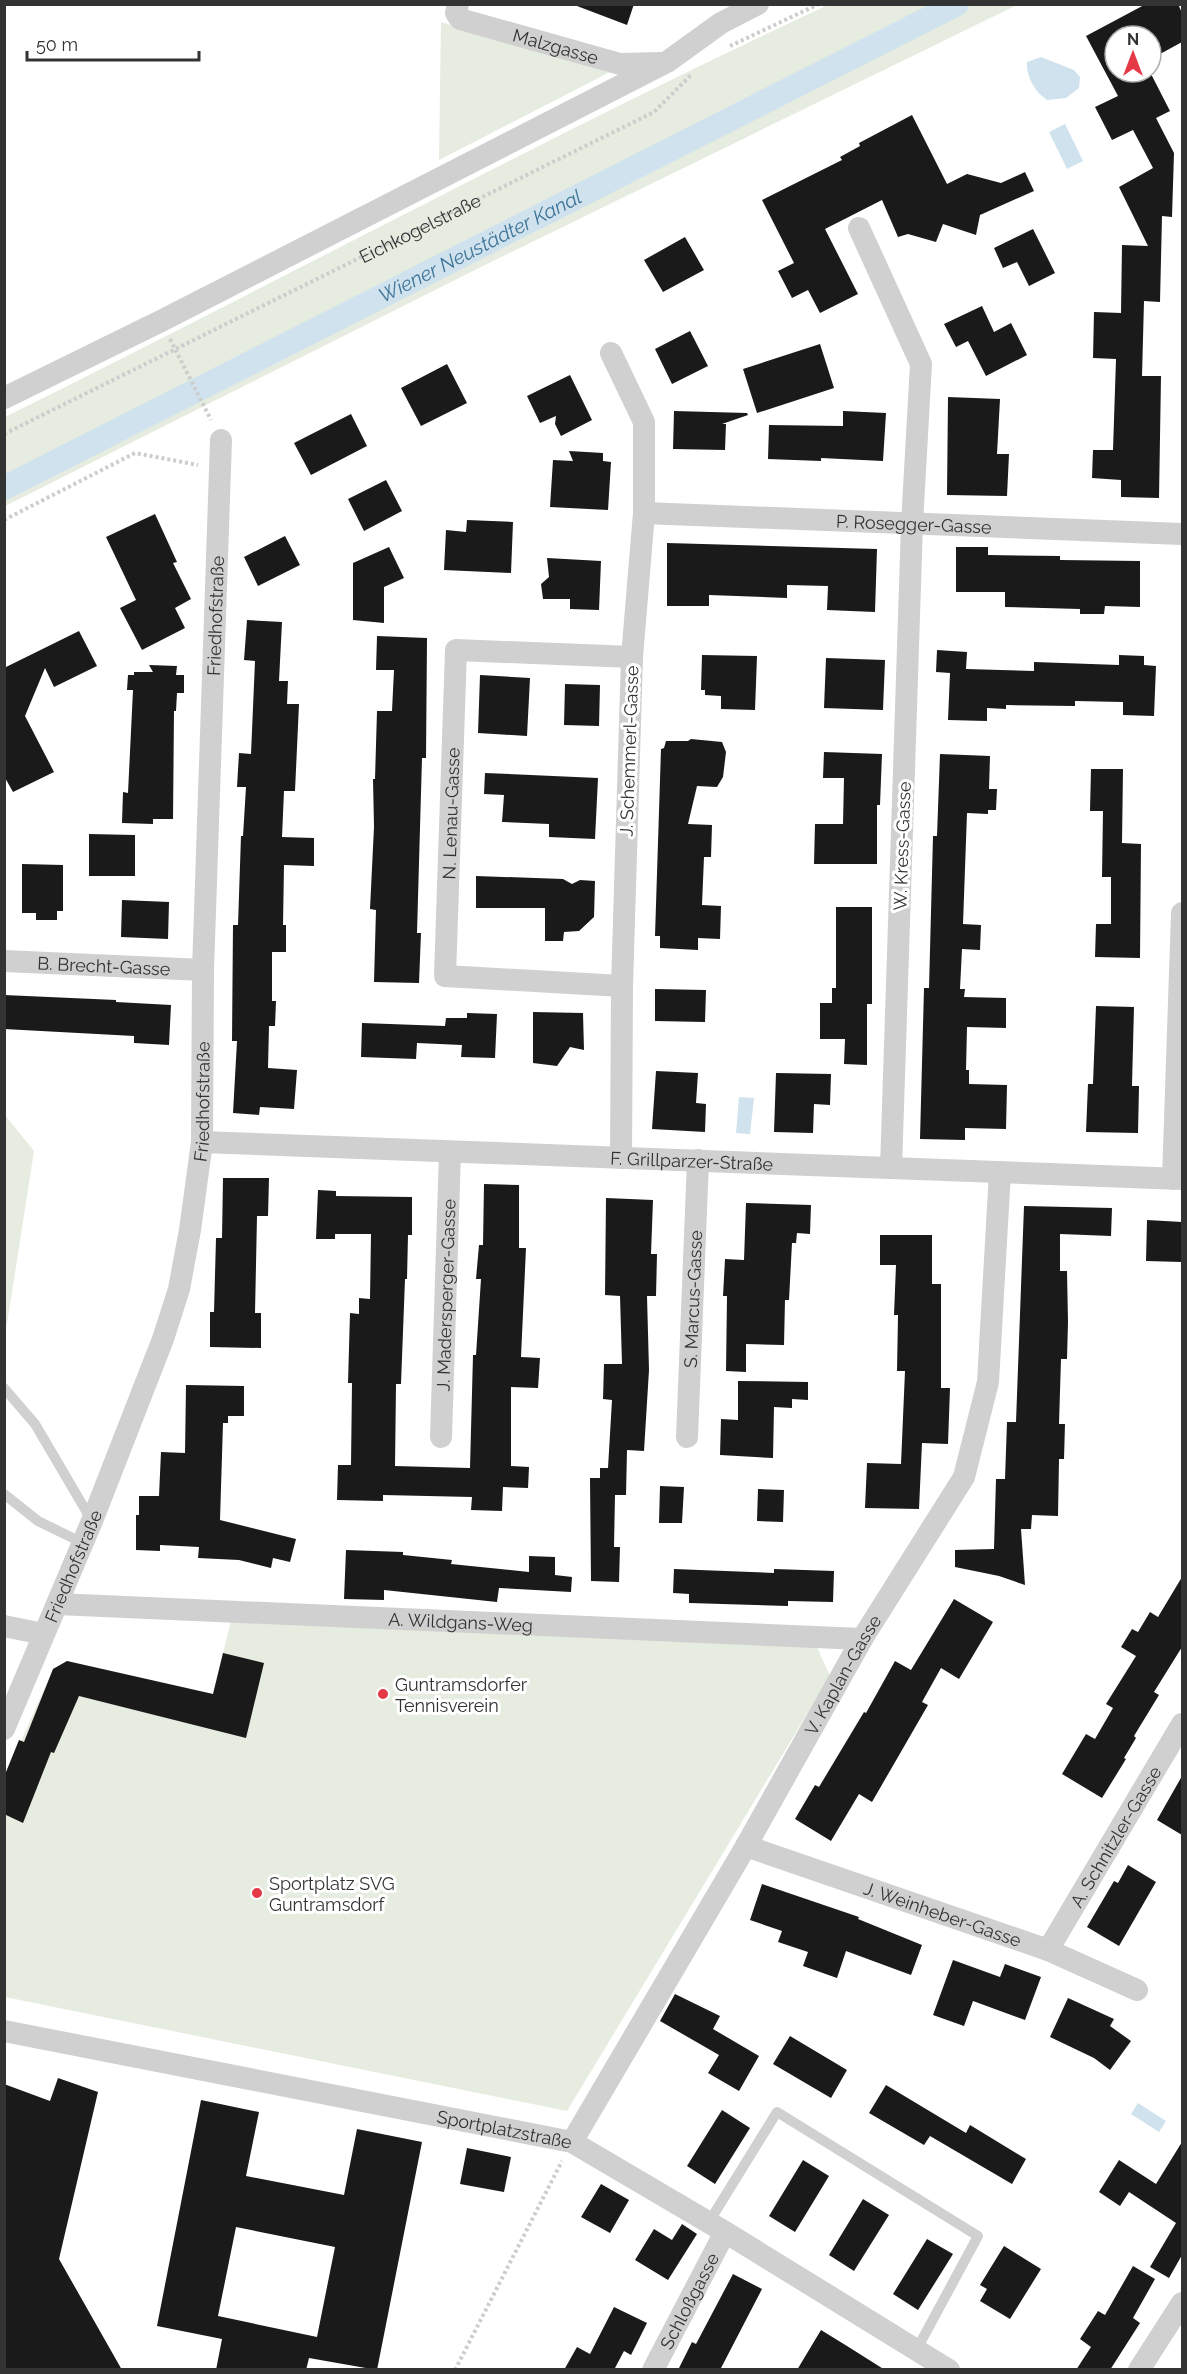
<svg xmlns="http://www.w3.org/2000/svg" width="1187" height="2374" viewBox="0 0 1187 2374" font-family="Raleway,sans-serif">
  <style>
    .green { fill: #e6ecdf }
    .water { fill: #cfe2ee }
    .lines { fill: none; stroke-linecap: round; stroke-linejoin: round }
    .canal { stroke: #cfe2ee; stroke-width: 24 }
    .building { fill: #1a1a1a; fill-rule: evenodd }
    .path { stroke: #cdcdcd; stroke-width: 4; stroke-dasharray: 3 3; stroke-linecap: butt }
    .lane { stroke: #d0d0d0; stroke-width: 10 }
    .street { stroke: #d0d0d0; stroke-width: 22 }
    .poi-dot { fill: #e63946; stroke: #fff; stroke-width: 2 }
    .labels { text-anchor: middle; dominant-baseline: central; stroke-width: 6; stroke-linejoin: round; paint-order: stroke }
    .street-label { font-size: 18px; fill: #333; stroke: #fff }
    .poi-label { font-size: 18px; fill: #333; stroke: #fff; text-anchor: start }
    .water-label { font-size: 20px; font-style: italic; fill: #3f7597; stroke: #fff }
  </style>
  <rect width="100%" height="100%" fill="#fff"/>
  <path class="green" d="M830,4L1017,5L487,264L5,506V417C280,281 551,134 830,4Z
    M441,22L610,72L439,160Z
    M5,1115L34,1151L7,1324L5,1327Z
    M231,1621L817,1647L830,1676L567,2111L5,1997V1777L53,1669L67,1661L213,1694Z"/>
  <path class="water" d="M1041,57L1074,70L1080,77L1079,88L1066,98L1047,100C1035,92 1026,77 1027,62Z
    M1065,124L1083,161L1067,169L1049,132Z
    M739,1097L754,1098L750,1134L736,1133Z
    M1138,2103L1166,2121L1159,2132L1131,2114Z"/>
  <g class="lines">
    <path class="canal" id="s1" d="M4,488L957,4"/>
  </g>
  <path class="building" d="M577,4H634L627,25L577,6Z
    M1146,4H1178L1182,13V42L1151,59V36H1115V72H1150L1170,111L1156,118L1174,153L1172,217L1162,216L1160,302L1144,301L1142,376H1161L1159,498L1121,497V480L1092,478L1093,450H1113L1116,359L1093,358L1094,312L1121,313L1122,245L1148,246L1119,187L1153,168L1133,130L1112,140L1095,107L1118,96L1086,36Z
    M912,115L947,184L967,174L1001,183L1025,172L1034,191L980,215L976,235L943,224L936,242L908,234L898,237L882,200L825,229L858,294L820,313L808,290L792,298L778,271L794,263L762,200L842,160L840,157L860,146L859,143Z
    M1033,229L1055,273L1029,286L1017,262L1003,268L994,248Z
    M685,237L704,270L663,292L644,260Z
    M982,306L994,332L1011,323L1027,355L986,376L968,341L956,347L944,324Z
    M690,331L708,366L672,384L655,349Z
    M820,344L834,388L757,413L743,369Z
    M447,364L467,403L421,426L401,388Z
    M570,375L592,420L561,436L555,424L556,416L540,423L527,396Z
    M948,397L1000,399L997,454H1009L1007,496L947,495Z
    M674,411L747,413L748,415L722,424H726L725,450L673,449Z
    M843,411L886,413L883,461L821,458V461L768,459L769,425L843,426Z
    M351,414L367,446L311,475L294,443Z
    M569,451L603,453V461L611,462L608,510L550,507L553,460L573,461Z
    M386,480L402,511L364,531L348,499Z
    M155,514L177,562L173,563L191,599L175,608L185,628L142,650L120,608L136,600L106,537Z
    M467,520L513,522L511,573L444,570L446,530L466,532Z
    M285,536L300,565L258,586L244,557Z
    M667,543L877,549L875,612L827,610L828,586L787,585V598L709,595V606H667Z
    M389,547L404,578L384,587V623L353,620V563Z
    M956,547H988V555L1060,556V560L1140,561V607L1105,606L1104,614H1080V609L1005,607V592H956Z
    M547,558L601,561L599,610L570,609V599H543L541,584L549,577Z
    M247,620L282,622L279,681H288L287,704H299L295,791H284L282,837L314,838V866L284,865L283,925H286V952H272V1001H276L275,1026H269L268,1068L297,1070L294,1109L260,1107L259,1115L233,1113L237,1041H232L233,925H238L241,836H243L246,787H237L239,753L251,754L255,661L244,660Z
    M79,631L97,666L54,687L45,668L25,716L54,772L13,792L4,776V668Z
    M377,636L427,638L426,758H422L417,933H421L419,983L374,982L376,910L370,909L374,827L373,779H375L377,711H392L394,670H376Z
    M937,650L967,652L966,669L1034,671V662L1119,665V655L1144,656V665L1156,666L1154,716L1123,715V702L1075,701V706L1006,705V709L987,708V721L948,720L950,673L936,672Z
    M702,655L757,656L755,710L721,709V696L705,695V690H701Z
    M826,658L885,660L883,710L824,708Z
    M149,665L177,666L176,675H184V693H177L176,711H174L173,819H153V824L122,823L123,792L128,793L133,690H127L128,675H134V672H153Z
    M480,675L530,678L527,736L478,733Z
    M565,684L600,685L599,726L564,725Z
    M691,739L722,742L726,752L723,777L717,787L697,786L688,824L712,825L711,857H704L702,905L721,906L720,939L698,938V950L660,948V936H655L661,749L664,748L666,741H688Z
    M824,752L882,754L880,805H877V864H814L815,824H843L844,778H823Z
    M940,754L990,756L989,789H997L996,810H988V814L967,813L963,924L981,925L980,950L962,949L960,989H965L964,997L1006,998V1028L967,1027L966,1070H969V1084L1007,1085L1006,1129L965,1128V1140L920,1139L924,988H929L933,836H937Z
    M1091,769H1123L1122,843L1141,844L1140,958L1095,957L1096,924H1111V877H1102L1103,811H1090Z
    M485,773L598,778L595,839L549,837V824L502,822L504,795L484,794Z
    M89,834L135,835V876H89Z
    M22,864L63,865V911H57V920H36V913H22Z
    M476,876L563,879L572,884L580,880L595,881L594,917L579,931L564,932L563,941H545V908H476Z
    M122,900L169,902L168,939L121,937Z
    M836,907H872V1004H867V1065L844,1064L845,1039H820V1003H832V988H836Z
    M655,989L706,990L705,1022L655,1021Z
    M4,995L116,1000V1002L171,1005L169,1045L134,1043V1036L4,1029Z
    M1096,1006L1134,1007L1132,1086H1139L1138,1133L1086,1132L1088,1084H1093Z
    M533,1012L583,1013L584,1050L570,1047L557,1066L533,1063Z
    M467,1013L497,1014L495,1058L461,1057L462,1045L417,1043L416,1059L361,1057L362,1023L445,1026L446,1018H467Z
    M656,1071L698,1073L696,1103L706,1104L705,1132L652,1129Z
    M776,1073L831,1074L830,1105L814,1104L813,1133L774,1132Z
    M223,1178H269L268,1216H257L255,1313H261V1348L210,1347V1312H214L216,1238H222Z
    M484,1184L519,1185V1248H526L521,1357L540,1358L538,1388L511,1387V1466L529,1467L528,1488L503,1487L502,1511L471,1510L472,1497L383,1495V1501L337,1500L338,1465H351L352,1383H348L350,1313L359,1314V1298L370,1299L371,1234H335V1239H316L318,1190L336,1191V1196L412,1197V1235H408L407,1279H405L401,1384H396L395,1466L470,1468L473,1355H476L481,1279H476L479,1245H483Z
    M606,1198L653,1200L651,1254H657L656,1296H647L649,1370L644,1451L627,1450L626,1495H615L614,1547H620L619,1582L591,1581L590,1478H600V1468H608L612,1400L603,1399L604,1364H622L620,1296L605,1295Z
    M746,1203L811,1205L810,1234L797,1233L796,1243H792L789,1300H785L784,1345L746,1344V1372L726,1371L727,1296H723L725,1259L744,1260Z
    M1024,1206L1112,1208L1111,1236L1060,1234V1271H1067L1068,1322L1067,1359H1061L1059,1424H1065L1064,1459H1059L1058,1516L1032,1515L1031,1529H1021L1025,1585L999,1576L955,1567V1550L994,1549L996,1479H1005L1007,1422H1016Z
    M1147,1220L1182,1222V1262L1146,1261Z
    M880,1235H932V1284H941V1388H950L948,1444L922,1443L919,1509L865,1508L867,1463L901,1464L905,1371H897L898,1315H894L896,1265H880Z
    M738,1381L808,1382V1400L792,1399V1408L774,1407L773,1458L720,1455L721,1419L738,1420Z
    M186,1385L244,1386V1416H228V1423H223L220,1520L296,1539L290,1562L273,1558L271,1568L239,1560L198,1558L199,1547L160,1545V1551L136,1550V1515H139V1496H159L161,1452L185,1453Z
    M660,1486L684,1487L682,1523H659Z
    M758,1489L784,1490L783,1522L757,1521Z
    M346,1550L403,1552V1555L452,1560L451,1564L529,1572V1556L555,1557V1575L572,1577L571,1592L499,1588L497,1602L384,1590V1600L344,1599Z
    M674,1569L774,1573V1569L834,1571L833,1602L788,1601V1606L689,1603V1594L673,1593Z
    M1182,1577V1647L1154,1692L1159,1695L1134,1736L1136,1738L1124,1758L1126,1759L1102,1798L1062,1774L1086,1734L1095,1739L1113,1708L1106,1704L1136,1656L1121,1647L1132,1629L1138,1632L1150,1612L1158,1617Z
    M954,1599L993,1622L959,1679L941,1668L922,1702L928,1705L872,1802L859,1794L831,1841L795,1819L815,1785L819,1787L864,1712L866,1713L895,1661L911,1670Z
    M223,1653L264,1663L246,1738L79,1696L54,1753L51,1752L23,1823L4,1814V1777L19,1740L24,1742L53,1669L67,1661L213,1694Z
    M1182,1776V1835L1157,1820Z
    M1128,1865L1156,1882L1119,1946L1087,1927L1114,1881L1118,1883Z
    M762,1884L859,1917L858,1919L922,1945L911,1975L846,1951L837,1978L803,1966L808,1952L778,1942L782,1931L750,1920Z
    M953,1960L1000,1977L1005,1964L1041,1977L1025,2020L973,2001L964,2026L933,2015Z
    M675,1994L720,2016L713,2029L759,2056L739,2091L708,2073L719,2055L660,2021Z
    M1068,1998L1114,2019L1110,2026L1131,2041L1110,2070L1094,2058L1050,2037Z
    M790,2036L847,2070L831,2098L773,2064Z
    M58,2078L98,2092L59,2259L122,2370H4V2084L50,2101Z
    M886,2085L966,2133L970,2125L1026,2159L1012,2184L930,2136L924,2145L869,2113Z
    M201,2100L259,2112L246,2176L344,2195L357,2129L422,2142L377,2370L309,2358L306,2370H216L222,2339L157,2326ZM236,2227L335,2247L317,2337L218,2316Z
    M722,2110L750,2128L715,2184L687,2166Z
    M1182,2142V2255L1169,2278L1150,2267L1176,2223L1129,2192L1120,2206L1099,2192L1119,2160L1156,2184Z
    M467,2148L511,2157L504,2192L460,2184Z
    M803,2160L829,2176L795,2232L769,2216Z
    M601,2184L629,2200L610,2233L581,2217Z
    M863,2199L889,2215L854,2271L829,2255Z
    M682,2224L697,2234L668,2280L635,2260L654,2229L672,2240Z
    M927,2239L953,2254L918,2310L893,2294Z
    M1004,2246L1041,2269L1010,2319L980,2301L987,2289L980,2285Z
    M1133,2266L1155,2279L1133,2318L1140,2323L1110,2370H1076L1091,2347L1080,2339L1098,2311L1105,2315Z
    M733,2274L762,2289L720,2370H678L692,2342L696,2344Z
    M614,2307L647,2323L631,2355L624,2351L615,2368L618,2370H564L577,2347L590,2354Z
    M821,2330L847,2346L885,2370H797Z"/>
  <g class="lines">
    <g class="path">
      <path d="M730,46L819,4"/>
      <path d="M170,339L211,420"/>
      <path id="s2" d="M4,434L654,112L691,75"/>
      <path d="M4,520L135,453L198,465"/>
      <path d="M455,2370L562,2161"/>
    </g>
    <path class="lane" d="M4,1388L35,1424L92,1521
      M4,1494L38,1521L83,1543
      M709,2222L777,2112L978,2236L917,2349"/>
    <g class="street">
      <path id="s3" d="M458,4L456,13L460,19L620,64L661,63"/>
      <path d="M859,228L921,364L912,524L891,1168"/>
      <path d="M611,353L644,422V513L632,657L622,986L621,1158"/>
      <path d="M4,398L161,321L667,62L721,23L758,4"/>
      <path id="s4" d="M644,513L1182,534"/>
      <path id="s5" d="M4,961L203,970"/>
      <path id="s6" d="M622,986L445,976L456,650L632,657"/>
      <path id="s7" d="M202,1142L1182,1179"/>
      <path d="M1173,1179L1182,913"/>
      <path id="s8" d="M441,1437L450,1152"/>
      <path id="s9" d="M687,1437L698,1160"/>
      <path id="s10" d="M57,1604L862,1639"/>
      <path d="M4,1626L43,1634"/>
      <path id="s11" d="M4,1729L92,1521L163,1339L179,1289L190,1230L202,1142L203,970L221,440"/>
      <path id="s12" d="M746,1846L1048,1950L1137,1990"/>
      <path id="s13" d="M1048,1950L1182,1724"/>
      <path id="s14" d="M4,2031L572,2142L725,2232L949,2370"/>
      <path id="s15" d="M572,2142L746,1846L862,1639L964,1477L988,1382L1000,1172"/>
      <path id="s16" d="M653,2370L725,2232"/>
      <path d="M1139,2370L1182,2303"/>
    </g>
  </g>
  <g class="poi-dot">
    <circle cx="383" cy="1694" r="6"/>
    <circle cx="257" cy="1893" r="6"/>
  </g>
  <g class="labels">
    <g class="street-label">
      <text stroke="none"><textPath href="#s3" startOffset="116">Malzgasse</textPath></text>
      <text stroke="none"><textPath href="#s2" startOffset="464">Eichkogelstraße</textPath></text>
      <text stroke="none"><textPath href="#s4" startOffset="270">P. Rosegger-Gasse</textPath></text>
      <text stroke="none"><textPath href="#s11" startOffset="1149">Friedhofstraße</textPath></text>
      <text transform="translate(629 751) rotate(-88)">J. Schemmerl-Gasse</text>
      <text stroke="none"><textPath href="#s6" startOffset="340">N. Lenau-Gasse</textPath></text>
      <text transform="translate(902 846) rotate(-88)">W. Kress-Gasse</text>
      <text stroke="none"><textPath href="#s5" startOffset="100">B. Brecht-Gasse</textPath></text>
      <text stroke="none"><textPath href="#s11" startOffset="663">Friedhofstraße</textPath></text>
      <text stroke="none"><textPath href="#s7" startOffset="490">F. Grillparzer-Straße</textPath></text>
      <text stroke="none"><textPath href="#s8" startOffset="142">J. Madersperger-Gasse</textPath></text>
      <text stroke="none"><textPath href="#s9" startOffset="138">S. Marcus-Gasse</textPath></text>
      <text stroke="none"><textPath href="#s11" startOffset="177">Friedhofstraße</textPath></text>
      <text stroke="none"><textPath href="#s10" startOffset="404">A. Wildgans-Weg</textPath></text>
      <text stroke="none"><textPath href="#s15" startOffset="540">V. Kaplan-Gasse</textPath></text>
      <text stroke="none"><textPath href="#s13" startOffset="132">A. Schnitzler-Gasse</textPath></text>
      <text stroke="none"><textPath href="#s12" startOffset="208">J. Weinheber-Gasse</textPath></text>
      <text stroke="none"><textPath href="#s14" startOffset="510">Sportplatzstraße</textPath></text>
      <text stroke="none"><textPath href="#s16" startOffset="78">Schloßgasse</textPath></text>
    </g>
    <g class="poi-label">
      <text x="395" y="1684">Guntramsdorfer<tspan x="395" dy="21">Tennisverein</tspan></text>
      <text x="269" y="1883">Sportplatz SVG<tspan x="269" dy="21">Guntramsdorf</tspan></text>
    </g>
    <g class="water-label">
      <text stroke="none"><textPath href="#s1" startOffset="534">Wiener Neustädter Kanal</textPath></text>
    </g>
  </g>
  <rect width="1187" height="2374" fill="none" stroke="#333333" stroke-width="12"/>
  <g transform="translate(1133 54)"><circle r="28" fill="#ffffff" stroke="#adadad" stroke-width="1.5"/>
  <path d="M0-4.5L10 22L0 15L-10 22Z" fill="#e63946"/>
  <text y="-9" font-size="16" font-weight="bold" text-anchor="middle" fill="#333333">N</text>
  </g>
  <path d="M27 51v9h172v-9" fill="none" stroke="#333333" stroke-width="3"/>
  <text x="36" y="51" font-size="18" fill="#333333" stroke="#ffffff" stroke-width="4.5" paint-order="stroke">50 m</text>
</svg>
